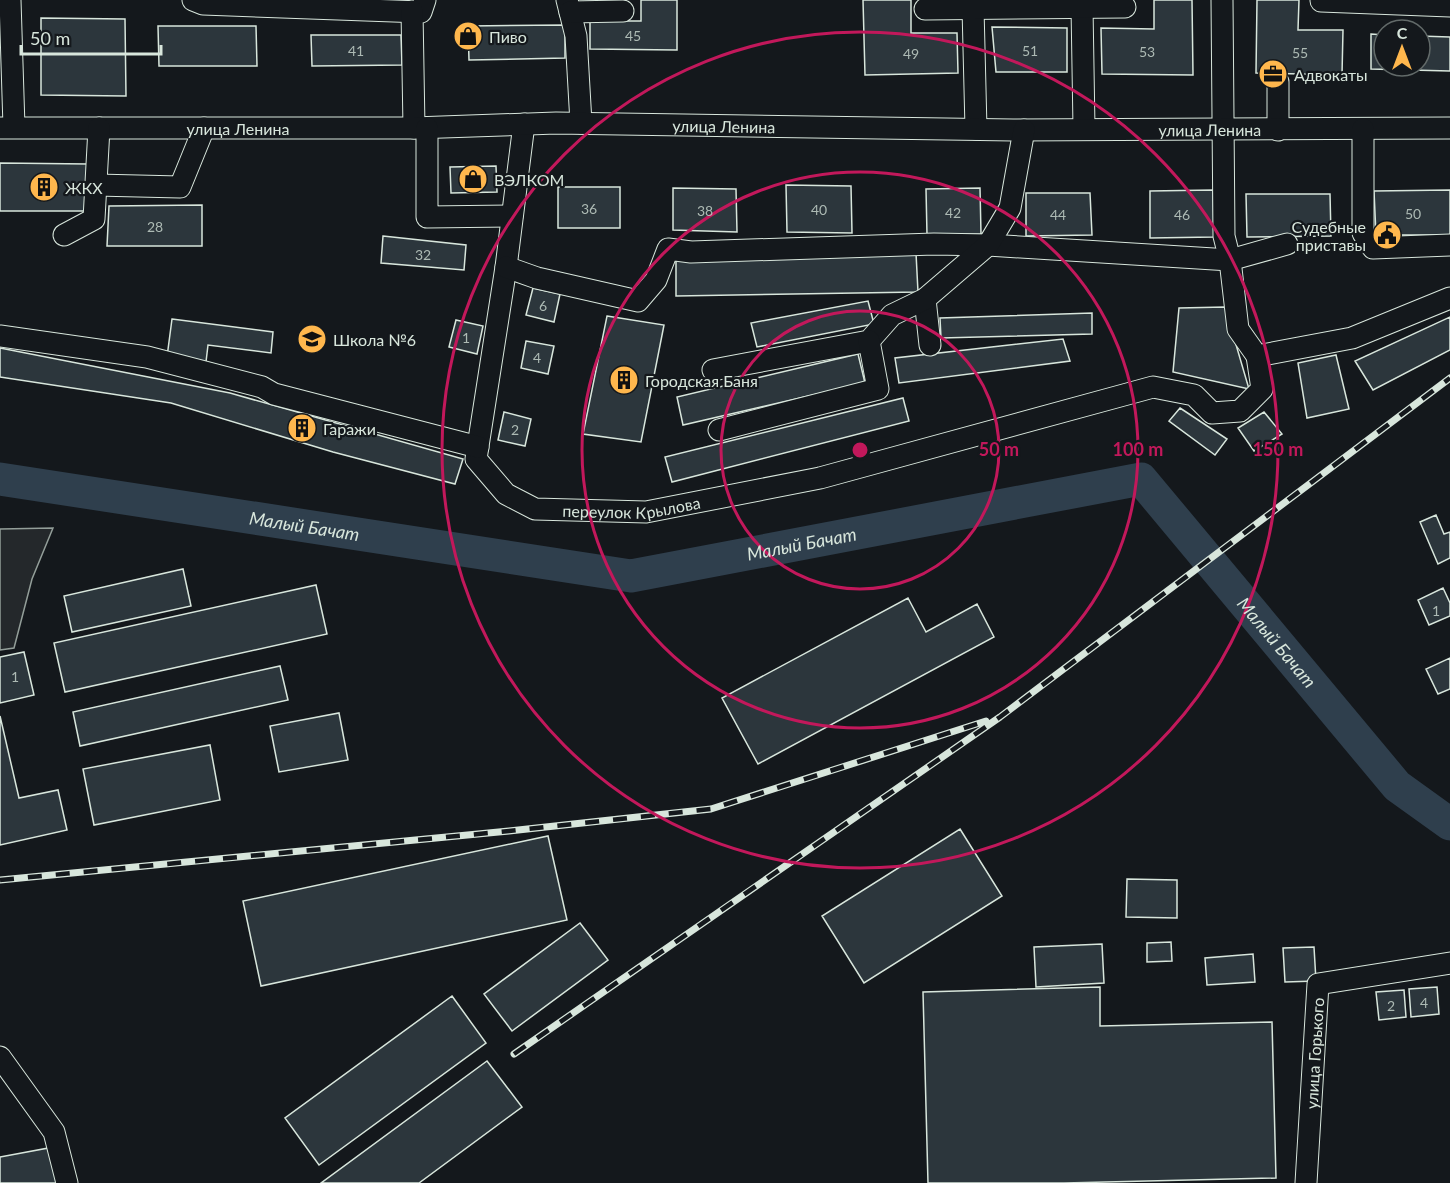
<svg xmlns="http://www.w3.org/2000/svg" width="1450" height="1183" viewBox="0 0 1450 1183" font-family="Lato,sans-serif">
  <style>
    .parking { fill: #24282b; stroke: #939e99; stroke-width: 1.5 }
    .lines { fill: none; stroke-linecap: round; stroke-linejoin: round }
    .river { stroke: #2f3f4d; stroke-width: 33 }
    .building { fill: #2c363c; stroke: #d8e6dc; stroke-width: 1.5 }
    .minor-casing { stroke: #d8e6dc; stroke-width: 23 }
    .minor { stroke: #14181c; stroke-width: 21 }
    .rail-casing { stroke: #d8e6dc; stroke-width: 7 }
    .rail { stroke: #14181c; stroke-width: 4.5; stroke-dasharray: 14; stroke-linecap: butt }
    .ring { fill: none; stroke: #c2185b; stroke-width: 3 }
    .labels { text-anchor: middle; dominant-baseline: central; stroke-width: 4.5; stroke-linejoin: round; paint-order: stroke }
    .number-label { font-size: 14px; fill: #adbab4 }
    .poi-label { font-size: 16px; fill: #d8e6dc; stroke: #14181c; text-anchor: start }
    .street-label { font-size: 16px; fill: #d8e6dc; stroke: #14181c }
    .water-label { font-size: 18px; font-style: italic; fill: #d8e6dc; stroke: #14181c }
    .centre { fill: #c2185b; stroke: #14181c; stroke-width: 3 }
    .ring-label { font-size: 18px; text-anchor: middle; font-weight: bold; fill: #c2185b; stroke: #14181c; stroke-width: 4.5; stroke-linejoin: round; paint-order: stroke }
  </style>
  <rect width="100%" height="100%" fill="#14181c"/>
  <path class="parking" d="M53,528L32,579L14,648L0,650V529Z"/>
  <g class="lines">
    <path class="river" id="s1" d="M0,479L631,576L1141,479L1397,786L1450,824"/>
  </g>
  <path class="building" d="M641,0H677V50L590,49V21H641Z
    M863,0H911V33H957L958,73L865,75Z
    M1154,0H1192L1193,75L1102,74L1101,28L1154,29Z
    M1257,0H1299L1298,30H1343L1342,75L1256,73Z
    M41,18L125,19L126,96L41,95Z
    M565,25V58L469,60L468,26Z
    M158,26H256L257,66H159Z
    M992,27L1067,28V72H996Z
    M1371,34L1384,35V66H1420V36L1450,37V71L1371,69Z
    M311,35H401L402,65L312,66Z
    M0,163L88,164L87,211H0Z
    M496,166L497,192L451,193L450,167Z
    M786,185L851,186L852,233L787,232Z
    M558,187H620V228H558Z
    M673,188L736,189L737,232L673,230Z
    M980,188L981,234L927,235L926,189Z
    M1213,190L1214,237L1150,238V191Z
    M1450,190V235H1376L1374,191Z
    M1026,193H1090L1092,235L1026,236Z
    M1246,194H1330L1331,236L1247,237Z
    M202,205V246H107L109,206Z
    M383,236L466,245L464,270L381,263Z
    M916,253L918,292L676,296V258Z
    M533,288L560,294L554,322L526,315Z
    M868,301L874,324L757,347L751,323Z
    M1225,307L1249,389L1173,372L1179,308Z
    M1092,313V334L941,338L940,318Z
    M607,316L664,325L641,442L583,434Z
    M1450,317V350L1373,390L1355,361Z
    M172,319L273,332L271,353L208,345L206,362L167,357Z
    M456,320L483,326L477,354L449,347Z
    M1063,339L1070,361L899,383L895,358Z
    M526,341L554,346L548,374L521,368Z
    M0,348L230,393L463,459L455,484L333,452L171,403L0,377Z
    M858,354L865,383L683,425L677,397Z
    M1336,355L1349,409L1307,418L1298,363Z
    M903,398L909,421L672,482L665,457Z
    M1180,408L1227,439L1215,455L1169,421Z
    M504,412L531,419L525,446L498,440Z
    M1264,412L1282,434L1254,451L1238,428Z
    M1436,515L1444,534L1450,532V558L1438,564L1420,522Z
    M183,569L191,606L72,632L64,596Z
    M316,585L327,634L65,692L54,643Z
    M1443,588L1450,603V616L1429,625L1418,600Z
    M908,598L926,632L977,604L994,637L758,764L722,698Z
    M24,652L34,695L0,703V657Z
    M1450,658V689L1438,694L1426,669Z
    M280,666L288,700L80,746L73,712Z
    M339,713L348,760L279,772L270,726Z
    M0,716L19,798L58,790L67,830L0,845Z
    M210,745L220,800L94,825L83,769Z
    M960,829L1002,896L864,983L822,916Z
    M548,836L567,920L261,986L243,901Z
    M1127,879L1177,880V918L1126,917Z
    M580,923L608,960L512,1031L484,994Z
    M1171,942L1172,961L1147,962V943Z
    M1102,944L1104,983L1036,987L1034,947Z
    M1314,947L1316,981L1285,982L1283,948Z
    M1253,954L1255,982L1207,985L1205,958Z
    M1100,987V1026L1272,1022L1276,1178L1064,1183H928L923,992Z
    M1437,987L1439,1014L1411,1017L1409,989Z
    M1404,990L1406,1017L1379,1020L1376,992Z
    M452,996L486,1043L319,1165L285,1118Z
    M487,1061L522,1107L419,1183H321Z
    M54,1147L60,1183H0V1157Z"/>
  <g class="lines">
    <g class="minor-casing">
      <g id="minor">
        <path d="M10,0L14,127"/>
        <path d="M193,0L203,4L421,12L425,0"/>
        <path d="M567,0L576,36L581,123"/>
        <path d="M1222,0L1224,236L1230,260L1238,329L1257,356L1352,338L1450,298"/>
        <path d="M1321,1L1450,6"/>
        <path d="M1082,7L1084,128"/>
        <path d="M973,8L976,129"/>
        <path d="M925,9L1125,7"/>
        <path d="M412,11L414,128"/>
        <path d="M570,12L623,11"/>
        <path d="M1278,82V130"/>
        <path id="s2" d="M524,124L506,267L476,459L506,494L535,509L646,512L820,478L1153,387L1194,395L1212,413L1240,411L1262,389L1257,356"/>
        <path id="s3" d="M0,128H414L556,123L1013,130L1450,128"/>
        <path d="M427,128V217L512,216"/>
        <path d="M1363,129V233L1373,248L1450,245"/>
        <path d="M96,185L180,187L204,128"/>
        <path d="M64,235L94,219L99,128"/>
        <path d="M506,267L537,278L638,301L656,280L668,249L691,252L934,244L988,245L1230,260L1287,244"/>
        <path d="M925,299L930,345"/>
        <path d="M0,336L147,357L262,387L274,394L478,447"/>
        <path d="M713,370L869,341L892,315L925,299L988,245L1010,208L1024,130"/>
        <path d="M719,430L878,389L869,341"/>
        <path d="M0,1057L54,1132L67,1183"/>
        <path id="s4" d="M1306,1183L1318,984L1450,963"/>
      </g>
    </g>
    <use href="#minor" class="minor"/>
    <g class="rail-casing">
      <path id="rail" d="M0,880L509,831L711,809L986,721
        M514,1054L1000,717L1450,378"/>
    </g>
    <use href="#rail" class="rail"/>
  </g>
  <g class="ring">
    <circle cx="860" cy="450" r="139"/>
    <circle cx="860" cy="450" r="278"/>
    <circle cx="860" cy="450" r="418"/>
  </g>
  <defs>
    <g id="shop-disc" transform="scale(1.5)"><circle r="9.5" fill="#ffb74d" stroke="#14181c"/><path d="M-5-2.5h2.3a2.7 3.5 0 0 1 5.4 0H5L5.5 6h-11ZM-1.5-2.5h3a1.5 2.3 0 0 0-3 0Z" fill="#111"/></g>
    <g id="office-disc" transform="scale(1.5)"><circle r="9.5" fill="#ffb74d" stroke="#14181c"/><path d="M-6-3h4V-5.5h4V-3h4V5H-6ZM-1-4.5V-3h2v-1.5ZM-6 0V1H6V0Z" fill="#111"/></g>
    <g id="building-disc" transform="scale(1.5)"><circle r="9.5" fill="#ffb74d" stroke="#14181c"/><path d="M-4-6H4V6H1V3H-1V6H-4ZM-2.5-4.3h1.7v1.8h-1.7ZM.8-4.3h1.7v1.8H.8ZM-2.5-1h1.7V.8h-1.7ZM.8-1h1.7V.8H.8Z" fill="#111"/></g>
    <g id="civic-disc" transform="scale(1.5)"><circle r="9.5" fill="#ffb74d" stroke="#14181c"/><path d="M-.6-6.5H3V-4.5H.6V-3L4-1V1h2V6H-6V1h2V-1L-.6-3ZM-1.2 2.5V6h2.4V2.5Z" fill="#111"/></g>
    <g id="school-disc" transform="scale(1.5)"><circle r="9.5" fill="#ffb74d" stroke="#14181c"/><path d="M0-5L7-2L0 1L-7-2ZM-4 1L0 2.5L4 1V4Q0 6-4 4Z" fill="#111"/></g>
  </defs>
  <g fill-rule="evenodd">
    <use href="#shop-disc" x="468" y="36"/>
    <use href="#office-disc" x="1273" y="74"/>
    <use href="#shop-disc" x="473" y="179"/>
    <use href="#building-disc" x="44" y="187"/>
    <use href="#civic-disc" x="1387" y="235"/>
    <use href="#school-disc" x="312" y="339"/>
    <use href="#building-disc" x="624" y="380"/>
    <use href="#building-disc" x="302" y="428"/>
  </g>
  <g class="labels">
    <g class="number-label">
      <text x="633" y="35">45</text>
      <text x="356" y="50">41</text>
      <text x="1030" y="50">51</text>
      <text x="1147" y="51">53</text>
      <text x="1300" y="52">55</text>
      <text x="911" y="53">49</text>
      <text x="589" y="208">36</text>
      <text x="819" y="209">40</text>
      <text x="705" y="210">38</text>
      <text x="953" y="212">42</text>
      <text x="1413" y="213">50</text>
      <text x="1058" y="214">44</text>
      <text x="1182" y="214">46</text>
      <text x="155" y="226">28</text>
      <text x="423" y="254">32</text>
      <text x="543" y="305">6</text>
      <text x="466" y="337">1</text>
      <text x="537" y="357">4</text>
      <text x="515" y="429">2</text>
      <text x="1436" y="610">1</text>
      <text x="15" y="676">1</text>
      <text x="1424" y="1002">4</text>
      <text x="1391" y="1005">2</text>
    </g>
    <g class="poi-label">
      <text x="489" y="36">Пиво</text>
      <text x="1294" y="74">Адвокаты</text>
      <text x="494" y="179">ВЭЛКОМ</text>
      <text x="65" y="187">ЖКХ</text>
      <text x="1366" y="226" text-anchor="end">Судебные<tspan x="1366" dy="18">приставы</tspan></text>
      <text x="333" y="339">Школа №6</text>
      <text x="645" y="380">Городская Баня</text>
      <text x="323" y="428">Гаражи</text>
    </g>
    <g class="street-label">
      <text stroke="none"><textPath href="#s3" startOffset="724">улица Ленина</textPath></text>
      <text stroke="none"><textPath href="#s3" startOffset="238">улица Ленина</textPath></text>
      <text stroke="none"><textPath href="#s3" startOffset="1210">улица Ленина</textPath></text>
      <text stroke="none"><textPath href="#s2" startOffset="514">переулок Крылова</textPath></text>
      <text stroke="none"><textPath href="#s4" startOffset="130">улица Горького</textPath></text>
    </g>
    <g class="water-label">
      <text stroke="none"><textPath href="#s1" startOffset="308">Малый Бачат</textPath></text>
      <text stroke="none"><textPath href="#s1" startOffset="812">Малый Бачат</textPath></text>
      <text stroke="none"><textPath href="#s1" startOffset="1370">Малый Бачат</textPath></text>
    </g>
  </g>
  <circle cx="860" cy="450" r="9" class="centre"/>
  <g class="ring-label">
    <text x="999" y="456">50 m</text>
    <text x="1138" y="456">100 m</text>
    <text x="1278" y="456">150 m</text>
  </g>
  <g transform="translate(1402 48)"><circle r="28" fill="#14181c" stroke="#626a69" stroke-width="1.5"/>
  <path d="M0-4.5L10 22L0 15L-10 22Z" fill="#ffb74d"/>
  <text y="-9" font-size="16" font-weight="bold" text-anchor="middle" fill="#d8e6dc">С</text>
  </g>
  <path d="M21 45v9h140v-9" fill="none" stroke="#d8e6dc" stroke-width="3"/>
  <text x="30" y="45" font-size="18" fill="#d8e6dc" stroke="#14181c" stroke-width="4.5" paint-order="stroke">50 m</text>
</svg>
